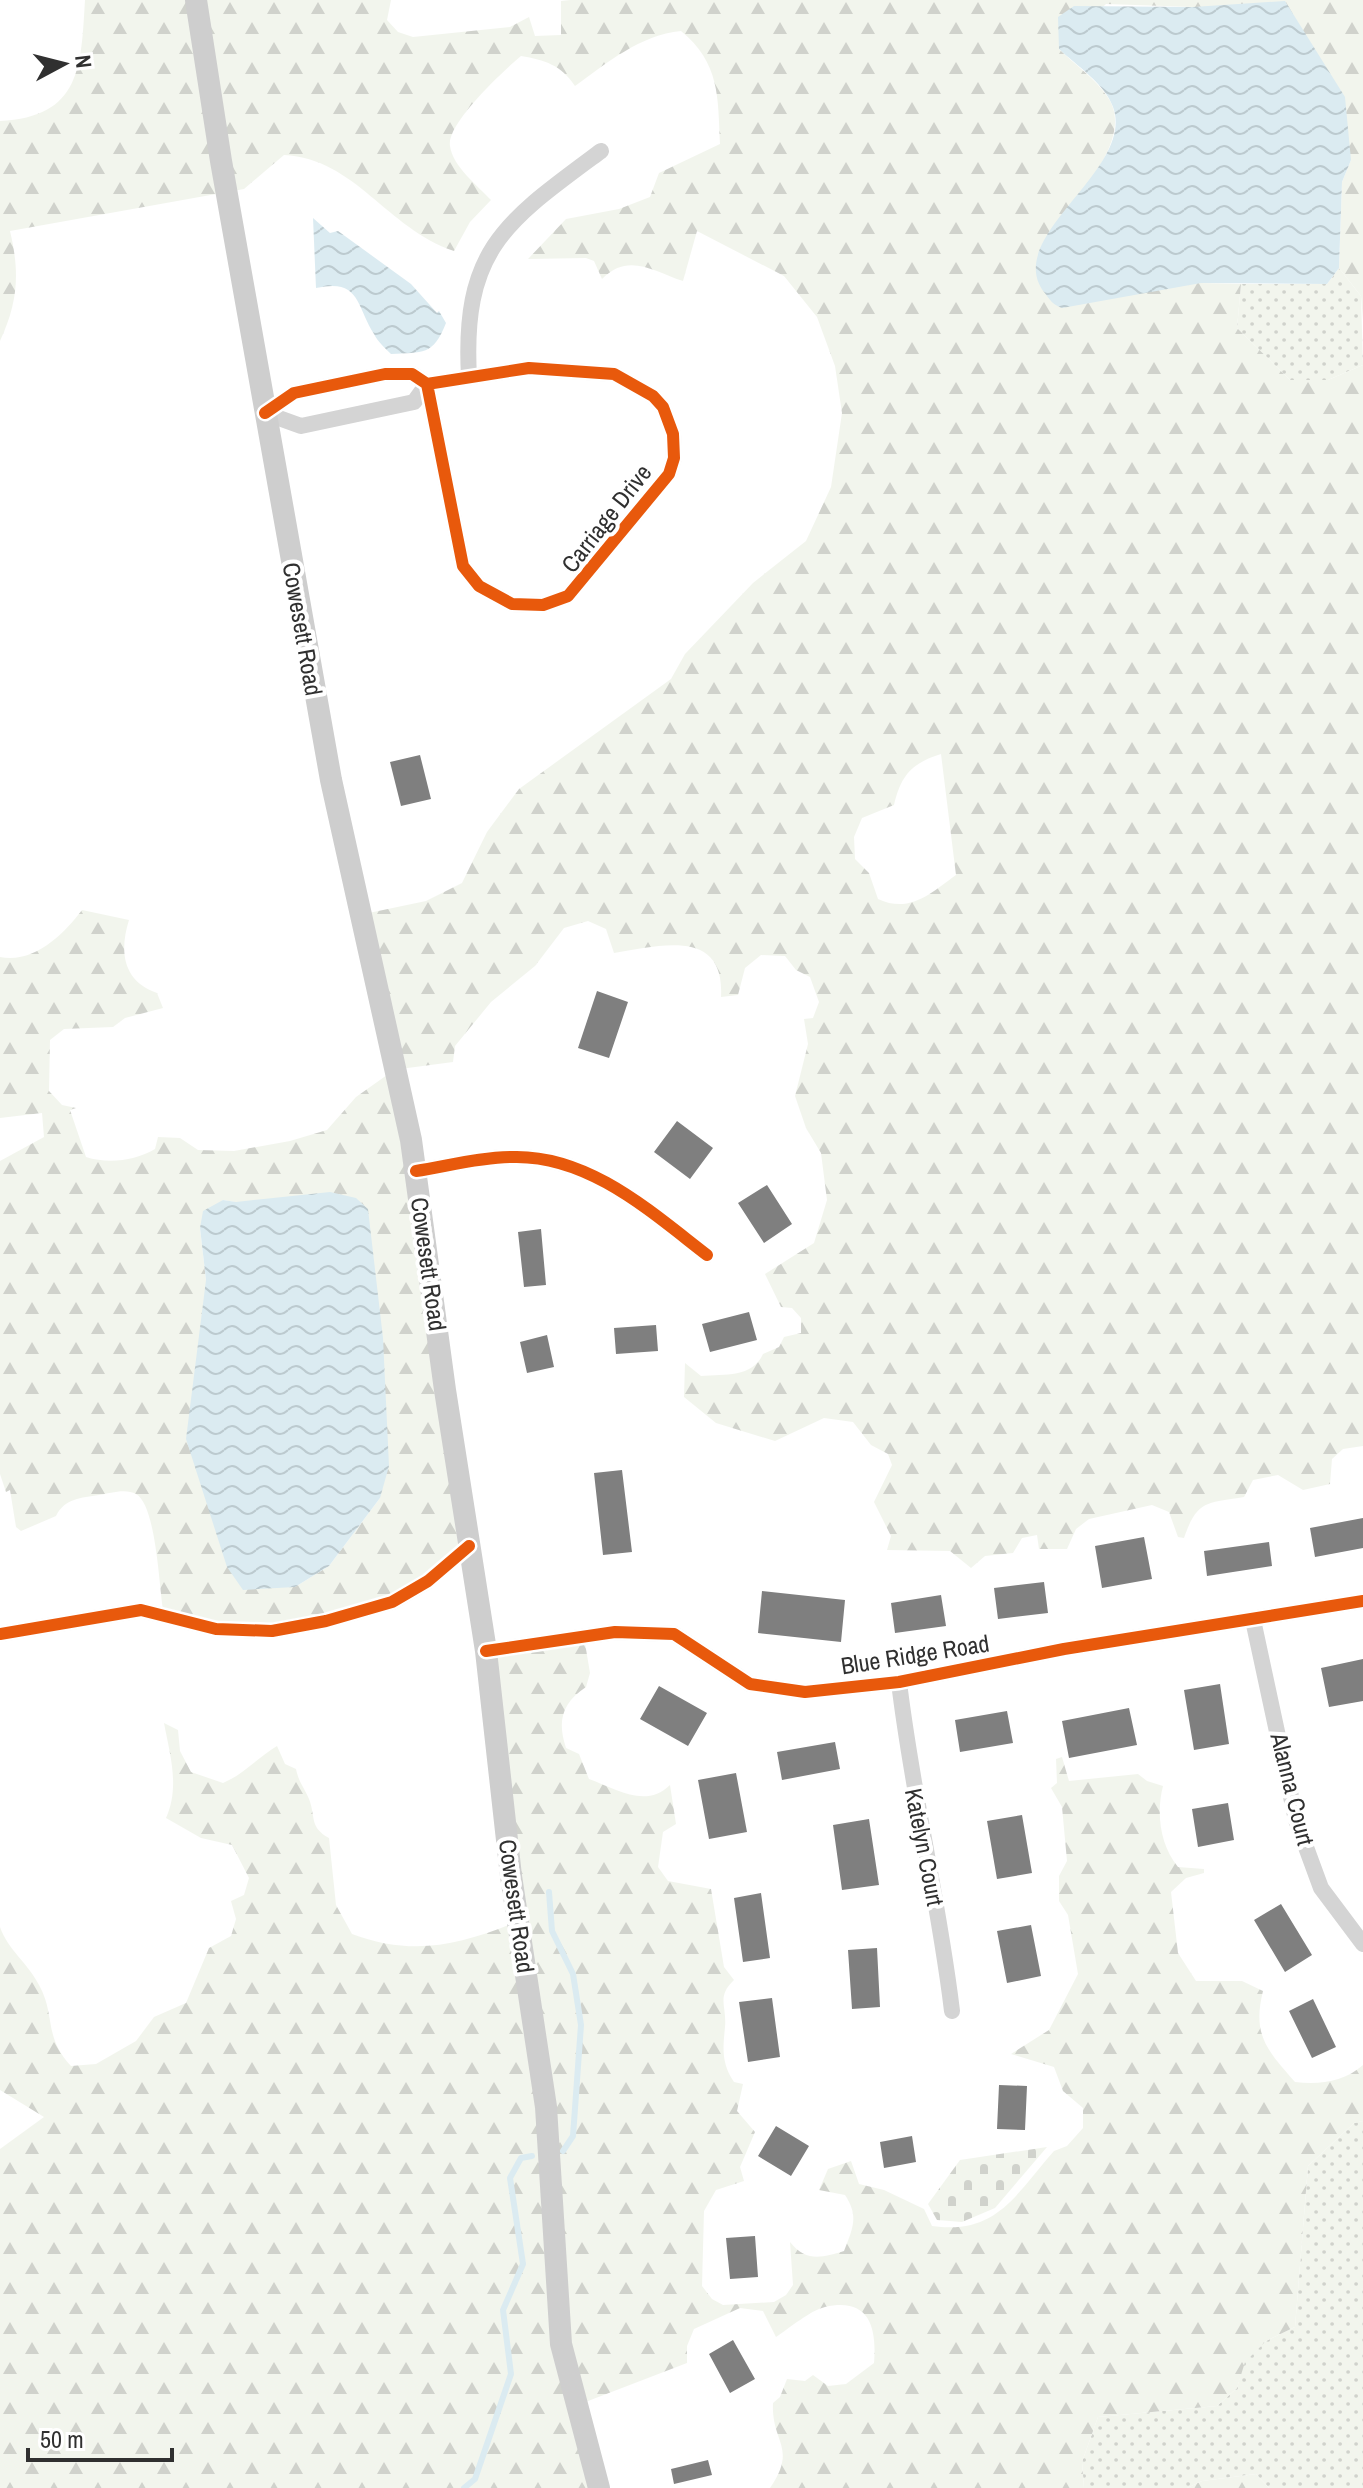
<svg xmlns="http://www.w3.org/2000/svg" width="1363" height="2488" viewBox="0 0 1363 2488" font-family="'Archivo Narrow',sans-serif">
  <style>
    .green { fill: url(#green-dots) }
    .forest { fill: url(#forest-firs); fill-rule: evenodd }
    .cemetery { fill: url(#cemetery-stones) }
    .water { fill: url(#water-waves) }
    .lines { fill: none; stroke-linecap: round; stroke-linejoin: round }
    .stream { stroke: #dbebf1; stroke-width: 6 }
    .building { fill: #7f7f7f }
    .street { stroke: #d4d4d4; stroke-width: 16 }
    .secondary { stroke: #cecece; stroke-width: 22 }
    .cycleway-casing { stroke: #fff; stroke-width: 17 }
    .cycleway { stroke: #e8590c; stroke-width: 12 }
    .labels { text-anchor: middle; dominant-baseline: central; stroke-width: 8; stroke-linejoin: round; paint-order: stroke }
    .street-label { font-size: 24px; fill: #303030; stroke: #fff }
  </style>
  <defs>
    <pattern id="green-dots" width="8" height="8" patternUnits="userSpaceOnUse" patternTransform="scale(2)"><rect width="8" height="8" fill="#f2f5ed"/><path d="M2 2h.1M6 6h.1" fill="none" stroke="#d0d2cc" stroke-width="1.8" stroke-linecap="round"/></pattern>
    <pattern id="forest-firs" width="22" height="20" patternUnits="userSpaceOnUse" patternTransform="scale(2)"><rect width="22" height="20" fill="#f2f5ed"/><path d="M5 1l3.5 6h-7zM16 11l3.5 6h-7z" fill="#d0d2cc"/></pattern>
    <pattern id="cemetery-stones" width="16" height="16" patternUnits="userSpaceOnUse" patternTransform="scale(2)"><rect width="16" height="16" fill="#f2f5ed"/><path d="M2 7V4a2 2 0 0 1 4 0v3zM10 15v-3a2 2 0 0 1 4 0v3z" fill="#d0d2cc"/></pattern>
    <pattern id="water-waves" width="16" height="10" patternUnits="userSpaceOnUse" patternTransform="scale(2)"><rect width="16" height="10" fill="#dbebf1"/><path d="M0 5q4-4 8 0t8 0" fill="none" stroke="#bccacf"/></pattern>
  </defs>
  <rect width="100%" height="100%" fill="#fff"/>
  <path class="green" d="M1339,268L1361,296L1363,365L1328,380H1290L1237,328L1241,284H1327Z
    M1363,2121V2488H1269L1256,2474L1202,2481L1187,2488H1084L1082,2462L1098,2417L1217,2406L1237,2388L1244,2362L1266,2341L1295,2327L1308,2166L1354,2123Z"/>
  <path class="forest" d="M85,0H391L387,20L398,32L413,37L510,27L529,17L535,36L561,35V1L570,0H1363V320L1361,296L1339,268L1342,182L1351,160L1193,7L1106,4L1059,49C1074,64 1095,78 1107,96C1140,142 1062,209 1040,250L1201,283L1241,284L1237,328L1290,380H1328L1363,365V1446L1343,1449L1332,1459L1330,1484L1303,1490L1278,1475L1253,1480L1244,1497C1207,1503 1197,1500 1184,1538L1178,1537L1169,1512L1152,1505L1089,1519L1076,1529L1067,1549H1039L1037,1535L1022,1538L1013,1553L985,1556L971,1568L950,1551L887,1550L891,1536L874,1502L892,1465L888,1454L871,1445L853,1422L824,1418L775,1441L716,1423L684,1397L685,1363L701,1376C725,1374 752,1378 763,1354L779,1347L784,1337L801,1333V1318L792,1308L781,1307L765,1274L814,1243L827,1200L821,1153L806,1128L795,1096L808,1044L804,1019L813,1018L819,1002L810,977L796,970L785,956L761,955L745,968L738,995L721,997C725,927 659,946 614,953L606,929L588,921L564,928L535,966L491,1002L455,1046L453,1062L400,1069L468,1549L393,1601L240,1631L163,1609C159,1585 156,1505 136,1494C126,1488 110,1493 99,1495C81,1498 65,1498 56,1516L21,1531L16,1527L10,1490L6,1492L0,1474V1161L44,1137L42,1113L0,1118V957C34,964 64,934 82,910L129,920C119,952 123,981 157,993L163,1008L125,1018L113,1027L64,1029L50,1040L49,1091L62,1105L76,1108L70,1110L86,1157C108,1164 135,1161 155,1149L158,1137L180,1138L198,1150L234,1151L290,1141L327,1130L356,1097L387,1075L364,914L426,901L462,883L487,832L519,789L671,679L685,654L753,583L806,541L831,487L842,413L835,366L817,317L784,276L697,231L683,281C653,271 628,252 602,279L594,261L586,258L528,259L566,219L619,209L650,197L659,173L720,144C718,97 720,63 681,31C640,35 607,63 575,86C561,65 545,60 521,56C503,71 446,124 450,146C453,167 477,185 491,200L470,222L454,251C386,228 356,159 284,155L244,189L10,231C20,273 18,302 0,341V121C81,117 81,67 85,0ZM941,754L956,875C931,893 910,914 878,899L869,873L855,859L854,837L862,818L894,805C901,775 912,763 941,754ZM223,1200L235,1202L382,1339L380,1498L329,1566L295,1587L206,1280L200,1228Z
    M584,1637L590,1673L586,1687C562,1703 557,1721 566,1748L579,1754L589,1779C616,1789 646,1809 670,1785L676,1824L663,1832L658,1867L668,1881L711,1889L724,1967L734,1980C716,1997 727,2006 725,2027C723,2048 721,2063 734,2082L743,2084L737,2111L755,2132L740,2167L744,2181L716,2190L704,2211L702,2286L712,2299L723,2305L774,2302L786,2295L793,2285L790,2242C806,2262 821,2258 844,2251C853,2228 859,2216 845,2195L819,2190L828,2169L851,2161L859,2184L884,2190L924,2209L932,2226C997,2235 1015,2195 1054,2151L1067,2146L1083,2128V2108L1063,2091L1054,2067L1011,2054L1049,2030L1078,1974L1068,1915L1059,1901V1876L1067,1861L1062,1807L1051,1788L1057,1783L1056,1759L1062,1757L1069,1781L1138,1774L1147,1781L1163,1786C1156,1813 1160,1845 1178,1867L1204,1869V1873L1186,1878L1171,1892L1178,1953L1196,1981H1242L1263,1991C1252,2035 1267,2050 1295,2082C1319,2085 1344,2082 1363,2065V2121L1354,2123L1308,2166L1295,2327L1266,2341L1245,2362L1237,2388L1217,2406L1098,2417L1082,2462L1084,2488H770C798,2447 771,2443 773,2403L780,2397L787,2379L805,2381L813,2375L828,2386L846,2384L874,2363C877,2327 869,2297 825,2307C809,2311 790,2328 776,2337L763,2311L740,2308L694,2329L687,2346V2363L575,2406L595,2488H0V2149L44,2117L0,2090V1927C8,1950 28,1963 39,1985C56,2015 43,2036 71,2066L96,2064L136,2041L154,2017L186,2003L209,1948L231,1936L236,1919L231,1901L244,1895L249,1878L232,1845L201,1838L166,1818C180,1787 170,1755 164,1723L178,1730L180,1751L191,1772L223,1783C244,1774 257,1758 277,1746L285,1764L296,1769C299,1783 304,1787 309,1799C316,1817 309,1827 329,1838L336,1905L352,1934C414,1957 460,1945 519,1921L487,1658Z
    M1256,2474L1269,2488H1187L1202,2481Z"/>
  <path class="cemetery" d="M1047,2147L995,2208L962,2222L937,2220L928,2204L960,2160Z"/>
  <path class="water" d="M1285,1L1345,97L1351,160L1342,182L1339,268L1327,284L1201,283L1062,308C1053,305 1050,300 1044,292C1002,236 1136,170 1113,107C1105,84 1076,65 1059,49L1058,17L1074,6L1193,7Z
    M313,218L330,233L338,231L411,284L437,313L439,311L446,323C433,356 423,352 391,354C385,348 378,342 374,334C356,305 360,278 316,288Z
    M330,1192L356,1198L368,1209L383,1338L389,1466L380,1498L329,1566L295,1587L243,1590L227,1567L186,1439L206,1280L200,1228L203,1211L223,1200L236,1202Z"/>
  <g class="lines">
    <path class="stream" d="M549,1892L552,1931L573,1974L581,2025L573,2136L563,2151
      M464,2488L475,2479L511,2374L503,2310L523,2264L510,2178L521,2158L532,2156"/>
  </g>
  <path class="building" d="M420,755L431,799L401,806L390,762Z
    M597,991L628,1002L609,1058L578,1048Z
    M677,1121L713,1148L690,1179L654,1152Z
    M767,1185L792,1224L764,1243L738,1203Z
    M541,1229L546,1285L524,1287L518,1232Z
    M749,1312L757,1340L710,1352L702,1324Z
    M656,1325L658,1351L616,1354L614,1328Z
    M547,1335L554,1367L527,1373L520,1342Z
    M622,1470L632,1552L603,1555L594,1473Z
    M1363,1518V1548L1315,1557L1310,1528Z
    M1144,1537L1152,1579L1102,1588L1095,1546Z
    M1269,1542L1272,1566L1207,1576L1204,1551Z
    M1044,1582L1048,1613L998,1619L994,1588Z
    M762,1591L845,1600L841,1642L758,1633Z
    M941,1595L946,1626L895,1633L891,1603Z
    M1363,1659V1701L1329,1707L1321,1668Z
    M1220,1684L1229,1744L1194,1750L1184,1690Z
    M659,1686L707,1713L688,1746L640,1719Z
    M1129,1708L1137,1745L1069,1758L1062,1721Z
    M1007,1711L1013,1743L960,1752L955,1720Z
    M835,1742L840,1769L782,1780L777,1752Z
    M736,1773L747,1832L709,1839L698,1780Z
    M1228,1803L1234,1840L1198,1847L1192,1809Z
    M1022,1815L1032,1873L997,1879L987,1821Z
    M869,1819L879,1885L842,1890L833,1825Z
    M761,1893L770,1958L743,1962L734,1898Z
    M1281,1904L1312,1955L1285,1972L1254,1920Z
    M1031,1925L1041,1976L1007,1983L997,1931Z
    M877,1948L880,2007L852,2009L848,1950Z
    M772,1998L780,2057L748,2062L739,2002Z
    M1313,1999L1336,2047L1312,2058L1289,2011Z
    M999,2085L1027,2086L1025,2130L997,2129Z
    M776,2126L809,2146L791,2176L758,2156Z
    M912,2136L916,2162L884,2168L880,2142Z
    M755,2236L758,2277L730,2279L726,2238Z
    M733,2340L755,2379L730,2393L709,2354Z
    M708,2460L712,2475L674,2484L671,2469Z"/>
  <g class="lines">
    <path class="street" d="M469,377C462,249 505,222 601,151
      M265,413L294,393L385,374H412L427,384L529,368L614,374L653,396L663,407L673,434L674,458L669,474L568,596L543,605L512,604L479,586L463,566L427,384
      M265,413L301,426L414,402L427,384
      M416,1171C448,1166 481,1157 513,1157C589,1155 651,1212 707,1255
      M1253,1620L1296,1820L1321,1888L1363,1944
      M0,1634L141,1610L216,1629L272,1631L326,1621L392,1602L428,1581L469,1546
      M486,1651L615,1632L674,1634L750,1684L805,1692L899,1682L1064,1649L1363,1601
      M899,1682C912,1793 939,1901 952,2011"/>
    <path class="secondary" d="M196,0L221,161L331,780L411,1140L445,1390L486,1651L511,1876L546,2107L561,2344L599,2488"/>
    <g class="cycleway-casing">
      <path id="cycleway" d="M265,413L294,393L385,374H412L427,384L529,368L614,374L653,396L663,407L673,434L674,458L669,474L568,596L543,605L512,604L479,586L463,566L427,384
        M416,1171C448,1166 481,1157 513,1157C589,1155 651,1212 707,1255
        M0,1634L141,1610L216,1629L272,1631L326,1621L392,1602L428,1581L469,1546
        M486,1651L615,1632L674,1634L750,1684L805,1692L899,1682L1064,1649L1363,1601"/>
    </g>
    <use href="#cycleway" class="cycleway"/>
  </g>
  <g class="labels">
    <g class="street-label">
      <text transform="translate(606 518) rotate(-52)">Carriage Drive</text>
      <text transform="translate(303 629) rotate(80)">Cowesett Road</text>
      <text transform="translate(429 1264) rotate(82)">Cowesett Road</text>
      <text transform="translate(915 1654) rotate(-9)">Blue Ridge Road</text>
      <text transform="translate(1293 1789) rotate(76)">Alanna Court</text>
      <text transform="translate(925 1847) rotate(79)">Katelyn Court</text>
      <text transform="translate(517 1906) rotate(82)">Cowesett Road</text>
    </g>
  </g>
  <g transform="translate(64 64) rotate(83)" stroke="#ffffff" stroke-width="6" paint-order="stroke">
  <path d="M0-6L14 30L0 20L-14 30Z" fill="#303030"/>
  <text y="-12" font-size="22" font-weight="bold" text-anchor="middle" fill="#303030">N</text>
  </g>
  <path d="M28 2448v12h144v-12" fill="none" stroke="#303030" stroke-width="4"/>
  <text x="40" y="2448" font-size="24" fill="#303030" stroke="#ffffff" stroke-width="6" paint-order="stroke">50 m</text>
</svg>
